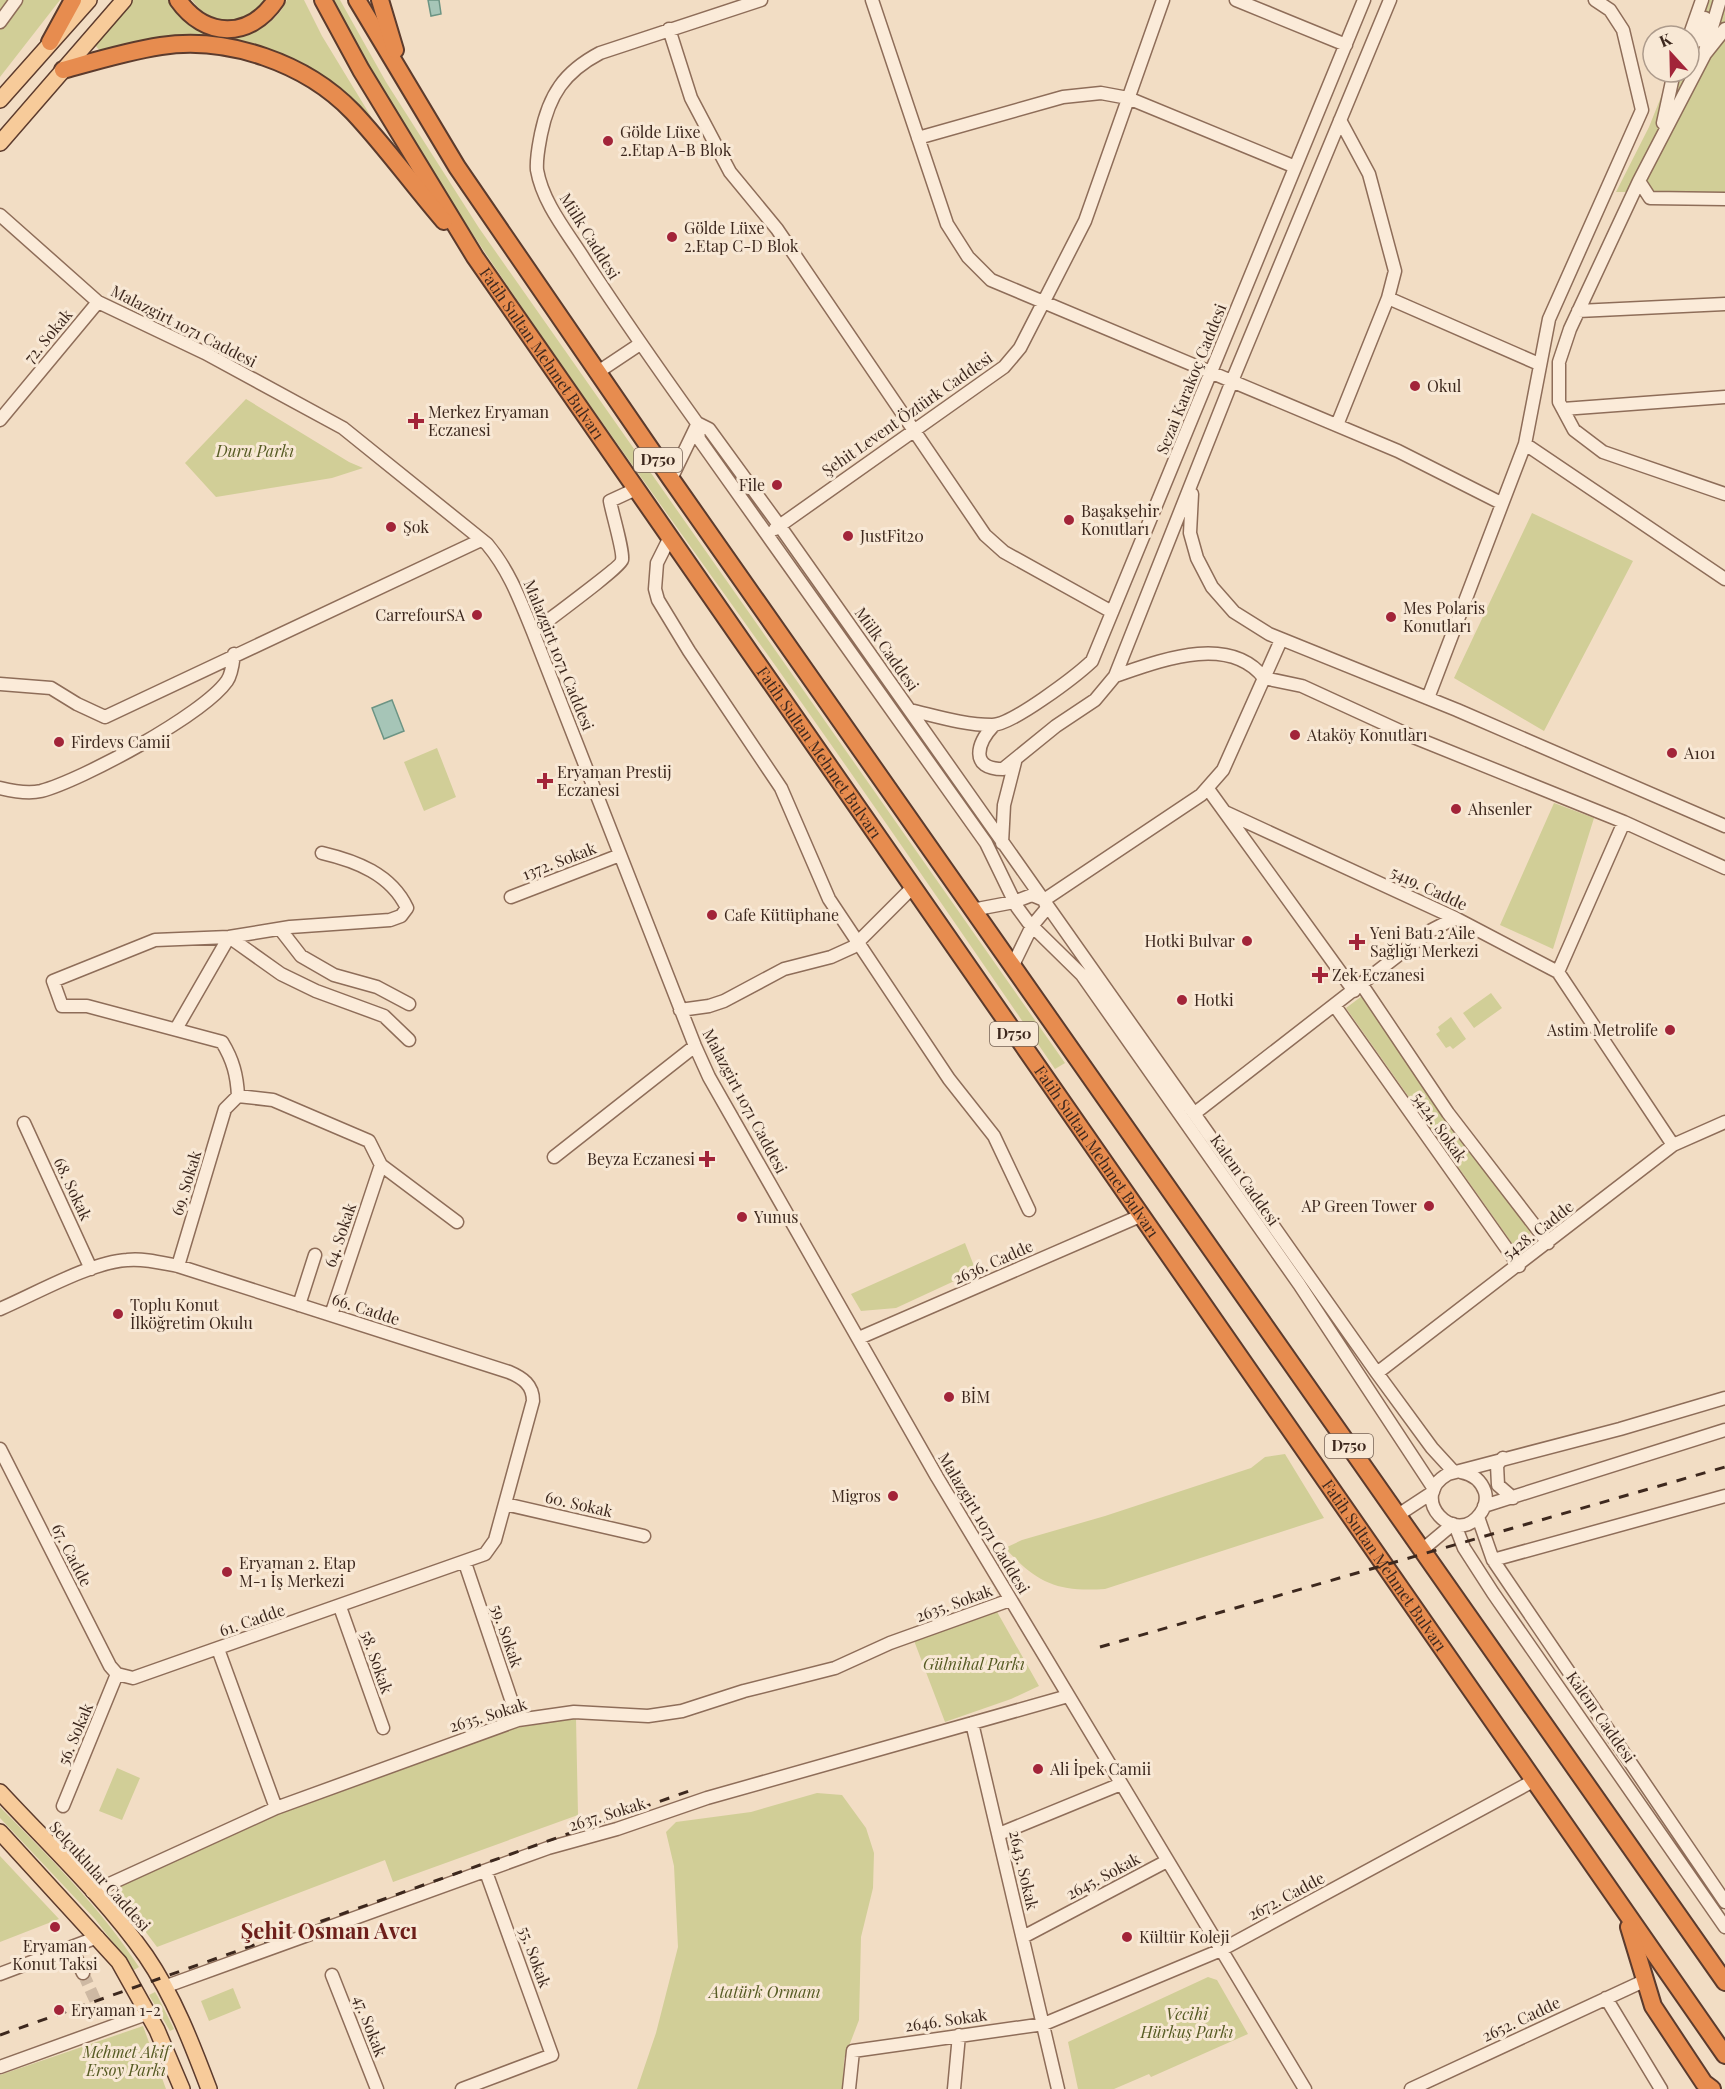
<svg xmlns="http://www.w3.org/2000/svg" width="1725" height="2089" viewBox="0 0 1725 2089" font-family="'Playfair Display',serif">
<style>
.green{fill:#d1ce97}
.water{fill:#a6c5b7;stroke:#6c9484;stroke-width:1.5}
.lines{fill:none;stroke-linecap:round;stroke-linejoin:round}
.minor-tunnel{stroke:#ceb9a3;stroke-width:12;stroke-dasharray:12 6;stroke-linecap:butt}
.minor-casing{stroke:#8e6d59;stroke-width:15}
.major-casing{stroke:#5c3b2d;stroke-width:18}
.highway-casing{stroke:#5c3b2d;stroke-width:20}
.minor{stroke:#fbebd9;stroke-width:12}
.major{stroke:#f7cb9a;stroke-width:15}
.highway{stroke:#e78c4f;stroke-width:16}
.rail{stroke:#3d281e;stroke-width:3;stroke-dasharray:10 10;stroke-linecap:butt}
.poi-dot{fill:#a22439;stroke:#f8e8d5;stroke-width:2}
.labels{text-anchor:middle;stroke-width:6;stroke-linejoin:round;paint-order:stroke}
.shield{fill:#f8e8d5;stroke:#756255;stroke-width:1.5}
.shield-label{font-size:15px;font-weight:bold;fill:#3d281e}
.poi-label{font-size:16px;fill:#3d281e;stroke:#f8e8d5;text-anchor:start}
.street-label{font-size:16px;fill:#3d281e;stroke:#f8e8d5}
.park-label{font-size:16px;font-style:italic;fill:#565b23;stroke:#f8e8d5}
.district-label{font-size:22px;font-weight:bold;fill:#6d1e1a;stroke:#f8e8d5}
</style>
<rect width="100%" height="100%" fill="#f2ddc4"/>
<path class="green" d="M0,0H60L0,77Z
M133,0H171C179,12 189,27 204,33C236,45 273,31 287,0H304L322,36L384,138L284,58L129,46L127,44L101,52L94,44Z
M192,0H266C248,27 210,27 192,0Z
M330,0H340L386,82L479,228L1065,1063L1055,1069C942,903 827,737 710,574C577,387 441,201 330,0Z
M1699,0H1725V192H1616L1649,127L1671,72H1689V36Z
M246,399L349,462L363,468L332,478L216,497L185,463Z
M1532,513L1633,561L1544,731L1454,678Z
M437,748L456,797L424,811L404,762Z
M1554,803L1594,818L1553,949L1500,925Z
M1491,993L1502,1008L1474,1028L1463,1013Z
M1362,996L1532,1232L1514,1246L1346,1008Z
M1451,1017L1466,1039L1453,1049L1450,1046L1446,1048L1436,1034L1440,1031L1438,1027Z
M965,1243L976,1271L896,1308L861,1311L851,1294Z
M1285,1454L1324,1518L1105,1589C1057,1592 1037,1583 1005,1548L1022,1540L1105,1516L1251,1468L1265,1457Z
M996,1610L1039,1686L1011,1699L945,1722L913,1638Z
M576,1718L578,1815L393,1882L385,1860L157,1947L113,1888L272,1815L504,1730Z
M117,1768L140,1778L122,1820L99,1811Z
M817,1793L842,1795L866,1828L874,1853L873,1888L861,1937L859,2020L844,2059L843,2089H637L656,2033L678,1947L674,1866L666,1832L676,1822L751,1812Z
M0,1807C50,1858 100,1907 139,1967L134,1970L95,1919L0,1818Z
M0,1856L59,1919L0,1942Z
M1208,1977L1217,1980L1248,2034L1151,2077L1149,2074L1114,2089H1078L1068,2042Z
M233,1988L241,2008L209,2021L201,2001Z
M155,1992L158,1997L174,2029L170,2031L149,1995Z
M143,2026L166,2089H0V2075Z"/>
<path class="water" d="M428,0H439L441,14L431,16Z
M392,700L404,731L384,739L372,708Z"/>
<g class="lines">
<path class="minor-tunnel" d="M83,1973L105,2022"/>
<g class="minor-casing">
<path id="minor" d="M761,0L600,53C564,72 549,95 541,134C539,145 536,158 537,170C543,204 568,233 586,262C622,317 659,370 697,423L699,439L986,843L1017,907L1028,922L1082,975L1299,1284L1434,1489
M872,0L947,224L968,257L991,280L1398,451L1501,503
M1236,0L1346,45
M0,22L16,0
M669,29L691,98L730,172L777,229L985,535L1004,552L1112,612
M1725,29L1705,54L1639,181L1570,329L1559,362V402L1574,430L1603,452L1725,494
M1689,37L1702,0
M1689,45L1699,40L1705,18
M1705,51L1720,0
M1663,123L1674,72
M918,138L1063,97L1101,93L1128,98L1293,166
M1639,181L1650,198L1725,199
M0,215L98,302L205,353L343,428L487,544C509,570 520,600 533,632L695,1046L709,1077L937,1477L1305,2089
M1388,298L1539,364
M1578,311L1725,304
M598,372L640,344
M1563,409L1725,397
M0,420L98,302
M697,423L709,429L779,525L1377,1373L1432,1448L1454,1472
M1337,425L1388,298L1395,271L1369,174L1340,120
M1525,444L1725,579
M671,479L697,425
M1192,494L1190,533L1197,558L1212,587L1234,612L1269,634L1457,710L1725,826
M775,529L1004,367L1020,348L1085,221L1163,0
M670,537L657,563L655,589L658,600L689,651L781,788L829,899L949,1079L994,1136L1029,1210
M533,632C544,623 621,567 622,560C624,552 612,513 610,501L636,489
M1115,676C1159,661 1229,633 1264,678L1302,686L1411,736L1624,822L1725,868
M0,684L51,688L77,704L105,717L481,540
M1428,698L1525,444L1549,319L1642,110L1623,30L1610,10L1595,0
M910,710C936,716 964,725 992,725C1012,725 1076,676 1092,661L1364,0
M994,725C977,743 969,769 1003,769L1056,726L1095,700L1115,676L1232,381L1390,0
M0,788C12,791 28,794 41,791C82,780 203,715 227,681C232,674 233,662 234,654
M1208,789L1354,991
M1225,812L1455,918L1558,972L1673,1145
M1002,843L1004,805L1015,762
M511,897L620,855
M1044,900L1201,795L1223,770L1281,640
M972,910L1014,902L1032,895L1044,900L1047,908L1032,926L1012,967
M280,929L301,956L334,975L377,987L409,1004
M1558,972L1624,822
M1362,985L1448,1113L1548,1243
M1335,1006L1519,1266
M680,1010L709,1006L724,1001L784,969L831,957L853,947L913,887
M176,1029L229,937L281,974L316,991L384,1016L409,1040
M238,1096C237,1075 233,1060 222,1042L87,1006H62L53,981L155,940L229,937L290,927L390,920L401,916L407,908C391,874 356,861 322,853
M1195,1113L1428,932L1455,918
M24,1123L91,1269
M554,1157L695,1046
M178,1266L225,1109L238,1096L273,1100L369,1141L381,1165L457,1222
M299,1305L315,1255
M0,1309C35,1294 91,1262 127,1260C144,1258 162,1263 178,1266L509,1372C523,1378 533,1385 533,1401L495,1540L485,1554L133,1678L117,1674L110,1666L0,1449
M331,1315L381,1165
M859,1338L1140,1216
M1377,1373L1673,1145L1725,1122
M1503,1458L1497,1465L1498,1485L1513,1498
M1461,1472C1472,1474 1481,1480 1485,1492C1487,1499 1485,1508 1480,1514C1456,1548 1406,1498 1448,1474L1620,1429L1725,1398
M505,1504L644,1536
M1484,1506L1725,1430
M1398,1515L1433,1492
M1478,1517L1493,1560L1725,1902
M1455,1525L1464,1548L1493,1593L1725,1927
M1422,1550L1453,1524
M1493,1560L1725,1496
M465,1563L518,1720
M340,1607L383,1728
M218,1649L276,1808
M972,1723L1058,2089
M63,1806L117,1674
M999,1834L1121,1784
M92,1892L276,1808L518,1720L574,1712L648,1716L682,1711L744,1691L835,1668L890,1643L1010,1600
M1023,1937L1167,1861
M71,1947L83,1973
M0,1974L98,1937
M332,1975L377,2089
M164,1987L548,1848L617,1829L707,1798L1068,1696
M1606,1998L1661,2089
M0,2067L149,2013
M462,2089L552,2055L486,1872
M849,2089L853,2051L1044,2024L1221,1950L1535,1780
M954,2089L959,2035
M1411,2089L1646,1980"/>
</g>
<g class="major-casing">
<path id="major" d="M0,100L89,0
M0,143L124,0
M0,1792C49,1845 105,1897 146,1956C174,1997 192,2044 209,2089
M0,1832L119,1962L157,2030L182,2089"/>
</g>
<g class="highway-casing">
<g id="highway">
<path d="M178,0C205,38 249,40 276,0"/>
<path id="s1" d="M323,0L361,70L475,257L1725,2055"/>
<path d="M357,0L457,167L671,479L1725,1982"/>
<path d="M380,0L395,50"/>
<path d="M50,42L73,0"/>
<path d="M63,70C95,61 128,51 161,46C228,36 306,63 353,112C385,146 413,185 444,221"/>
<path d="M1629,1927L1653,2006L1704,2083L1712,2089"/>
</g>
</g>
<use href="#minor" class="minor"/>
<use href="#major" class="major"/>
<use href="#highway" class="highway"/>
<path class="rail" d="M1100,1647L1725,1467
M0,2035L689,1791"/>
</g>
<g class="poi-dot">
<circle cx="608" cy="141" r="6"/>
<circle cx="672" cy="237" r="6"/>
<circle cx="1415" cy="386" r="6"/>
<path d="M413 412h6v6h6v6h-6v6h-6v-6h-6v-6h6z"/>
<circle cx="777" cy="485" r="6"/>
<circle cx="1069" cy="520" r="6"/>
<circle cx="391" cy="527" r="6"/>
<circle cx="848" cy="536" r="6"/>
<circle cx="477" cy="615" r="6"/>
<circle cx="1391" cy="617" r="6"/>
<circle cx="1295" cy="735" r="6"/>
<circle cx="59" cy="742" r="6"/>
<circle cx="1672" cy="753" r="6"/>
<path d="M542 772h6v6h6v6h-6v6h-6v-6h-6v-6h6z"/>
<circle cx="1456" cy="809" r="6"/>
<circle cx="712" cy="915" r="6"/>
<circle cx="1247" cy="941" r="6"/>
<path d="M1354 933h6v6h6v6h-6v6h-6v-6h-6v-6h6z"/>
<path d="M1317 966h6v6h6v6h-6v6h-6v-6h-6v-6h6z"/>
<circle cx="1182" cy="1000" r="6"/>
<circle cx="1670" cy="1030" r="6"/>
<path d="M704 1150h6v6h6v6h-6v6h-6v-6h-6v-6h6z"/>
<circle cx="1429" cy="1206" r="6"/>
<circle cx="742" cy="1217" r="6"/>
<circle cx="118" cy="1314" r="6"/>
<circle cx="949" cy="1397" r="6"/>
<circle cx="893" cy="1496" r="6"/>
<circle cx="227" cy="1572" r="6"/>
<circle cx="1038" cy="1769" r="6"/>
<circle cx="55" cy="1927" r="6"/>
<circle cx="1127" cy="1937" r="6"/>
<circle cx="59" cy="2010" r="6"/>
</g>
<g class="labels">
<g class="shield">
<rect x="634" y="448" width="48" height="24" rx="4.5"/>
<rect x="990" y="1022" width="48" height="24" rx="4.5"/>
<rect x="1325" y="1434" width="48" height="24" rx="4.5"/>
</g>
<g class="shield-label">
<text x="658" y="465">D750</text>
<text x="1014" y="1039">D750</text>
<text x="1349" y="1451">D750</text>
</g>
<g class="poi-label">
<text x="620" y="138">Gölde Lüxe<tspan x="620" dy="18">2.Etap A-B Blok</tspan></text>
<text x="684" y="234">Gölde Lüxe<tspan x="684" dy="18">2.Etap C-D Blok</tspan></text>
<text x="1427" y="392">Okul</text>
<text x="428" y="418">Merkez Eryaman<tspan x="428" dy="18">Eczanesi</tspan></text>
<text x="765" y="491" text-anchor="end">File</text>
<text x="1081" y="517">Başakşehir<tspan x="1081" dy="18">Konutları</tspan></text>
<text x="403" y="533">Şok</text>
<text x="860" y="542">JustFit20</text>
<text x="1403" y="614">Mes Polaris<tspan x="1403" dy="18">Konutları</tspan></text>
<text x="465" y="621" text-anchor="end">CarrefourSA</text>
<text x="1307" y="741">Ataköy Konutları</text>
<text x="71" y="748">Firdevs Camii</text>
<text x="1684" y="759">A101</text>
<text x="557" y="778">Eryaman Prestij<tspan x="557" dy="18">Eczanesi</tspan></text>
<text x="1468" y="815">Ahsenler</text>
<text x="724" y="921">Cafe Kütüphane</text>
<text x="1370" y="939">Yeni Batı 2 Aile<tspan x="1370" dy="18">Sağlığı Merkezi</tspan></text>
<text x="1235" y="947" text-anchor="end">Hotki Bulvar</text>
<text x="1332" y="981">Zek Eczanesi</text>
<text x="1194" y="1006">Hotki</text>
<text x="1658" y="1036" text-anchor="end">Astim Metrolife</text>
<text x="695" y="1165" text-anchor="end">Beyza Eczanesi</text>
<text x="1417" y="1212" text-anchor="end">AP Green Tower</text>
<text x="754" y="1223">Yunus</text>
<text x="130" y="1311">Toplu Konut<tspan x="130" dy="18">İlköğretim Okulu</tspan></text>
<text x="961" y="1403">BİM</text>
<text x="881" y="1502" text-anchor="end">Migros</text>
<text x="239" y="1569">Eryaman 2. Etap<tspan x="239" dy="18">M-1 İş Merkezi</tspan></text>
<text x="1050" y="1775">Ali İpek Camii</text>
<text x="1139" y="1943">Kültür Koleji</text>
<text x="55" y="1952" text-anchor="middle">Eryaman<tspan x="55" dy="18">Konut Taksi</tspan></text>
<text x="71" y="2016">Eryaman 1-2</text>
</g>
<g class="street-label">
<text transform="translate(590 236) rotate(58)" y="6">Mülk Caddesi</text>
<text transform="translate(184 326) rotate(27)" y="6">Malazgirt 1071 Caddesi</text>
<text transform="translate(48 336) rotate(-50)" y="6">72. Sokak</text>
<text dy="6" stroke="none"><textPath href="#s1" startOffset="416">Fatih Sultan Mehmet Bulvarı</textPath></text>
<text transform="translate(1191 379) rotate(-68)" y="6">Sezai Karakoç Caddesi</text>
<text transform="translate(907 414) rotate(-35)" y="6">Şehit Levent Öztürk Caddesi</text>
<text transform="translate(887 649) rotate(55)" y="6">Mülk Caddesi</text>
<text transform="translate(559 655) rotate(68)" y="6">Malazgirt 1071 Caddesi</text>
<text dy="6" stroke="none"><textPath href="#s1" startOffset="902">Fatih Sultan Mehmet Bulvarı</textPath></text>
<text transform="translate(559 861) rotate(-21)" y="6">1372. Sokak</text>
<text transform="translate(1429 888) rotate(25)" y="6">5419. Cadde</text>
<text transform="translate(745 1101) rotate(62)" y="6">Malazgirt 1071 Caddesi</text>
<text transform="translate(1440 1127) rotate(55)" y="6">5424. Sokak</text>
<text dy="6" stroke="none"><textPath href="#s1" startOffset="1388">Fatih Sultan Mehmet Bulvarı</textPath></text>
<text transform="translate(1245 1180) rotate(55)" y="6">Kalem Caddesi</text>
<text transform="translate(186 1183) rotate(-73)" y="6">69. Sokak</text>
<text transform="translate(73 1189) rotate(65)" y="6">68. Sokak</text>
<text transform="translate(1538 1230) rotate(-38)" y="6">5428. Cadde</text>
<text transform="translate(340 1235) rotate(-71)" y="6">64. Sokak</text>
<text transform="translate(993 1262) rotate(-24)" y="6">2636. Cadde</text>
<text transform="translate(366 1309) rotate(18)" y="6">66. Cadde</text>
<text transform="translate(579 1504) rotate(13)" y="6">60. Sokak</text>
<text transform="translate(984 1523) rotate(59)" y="6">Malazgirt 1071 Caddesi</text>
<text transform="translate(72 1555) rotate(63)" y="6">67. Cadde</text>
<text dy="6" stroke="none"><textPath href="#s1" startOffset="1892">Fatih Sultan Mehmet Bulvarı</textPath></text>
<text transform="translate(954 1603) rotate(-20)" y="6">2635. Sokak</text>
<text transform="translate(252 1620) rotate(-19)" y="6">61. Cadde</text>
<text transform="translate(507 1636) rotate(71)" y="6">59. Sokak</text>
<text transform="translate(377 1662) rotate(71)" y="6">58. Sokak</text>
<text transform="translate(488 1715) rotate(-17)" y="6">2635. Sokak</text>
<text transform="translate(1601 1717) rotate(55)" y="6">Kalem Caddesi</text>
<text transform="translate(75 1734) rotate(-67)" y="6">56. Sokak</text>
<text transform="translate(607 1814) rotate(-17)" y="6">2637. Sokak</text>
<text transform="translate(1024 1870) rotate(77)" y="6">2643. Sokak</text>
<text transform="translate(100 1876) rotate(48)" y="6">Selçuklular Caddesi</text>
<text transform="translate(1103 1876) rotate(-28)" y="6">2645. Sokak</text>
<text transform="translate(1286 1896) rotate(-28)" y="6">2672. Cadde</text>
<text transform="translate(535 1957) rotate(70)" y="6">55. Sokak</text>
<text transform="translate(1521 2019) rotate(-25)" y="6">2652. Cadde</text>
<text transform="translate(946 2020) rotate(-8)" y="6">2646. Sokak</text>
<text transform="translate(370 2026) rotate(69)" y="6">47. Sokak</text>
</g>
<g class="park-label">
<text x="255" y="457">Duru Parkı</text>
<text x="974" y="1670">Gülnihal Parkı</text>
<text x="765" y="1998">Atatürk Ormanı</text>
<text x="1187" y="2020">Vecihi<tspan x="1187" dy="18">Hürkuş Parkı</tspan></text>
<text x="126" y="2058">Mehmet Akif<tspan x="126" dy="18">Ersoy Parkı</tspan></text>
</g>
<g class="district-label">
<text x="329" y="1939">Şehit Osman Avcı</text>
</g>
</g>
<g transform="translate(1671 54) rotate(338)"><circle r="28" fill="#f8e8d5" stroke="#ad9b8c" stroke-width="1.5"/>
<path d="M0-4.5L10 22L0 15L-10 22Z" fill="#a22439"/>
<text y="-9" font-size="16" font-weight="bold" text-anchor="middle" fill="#3d281e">K</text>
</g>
</svg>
